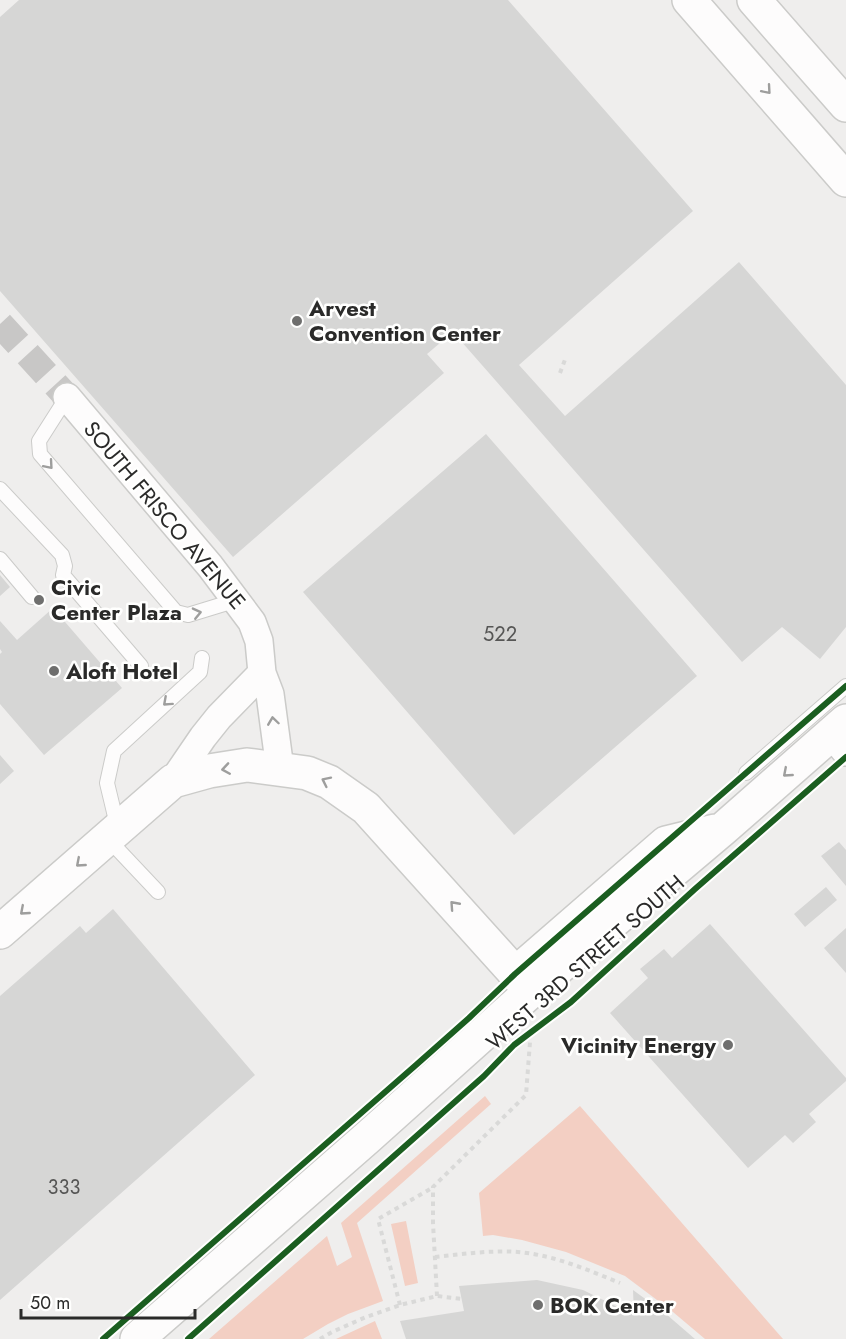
<svg xmlns="http://www.w3.org/2000/svg" width="846" height="1339" viewBox="0 0 846 1339" font-family="Jost,sans-serif">
<style>
.green{fill:#f3cfc3}
.building{fill:#d6d6d5}
.lines{fill:none;stroke-linecap:round;stroke-linejoin:round}
.street-tunnel{stroke:#c8c7c6;stroke-width:27;stroke-dasharray:27 14;stroke-linecap:butt}
.lane-casing{stroke:#cbcbc9;stroke-width:16}
.street-casing{stroke:#cbcbc9;stroke-width:30}
.secondary-casing{stroke:#cbcbc9;stroke-width:36}
.primary-casing{stroke:#cbcbc9;stroke-width:36}
.path{stroke:#d9d9d8;stroke-width:4;stroke-dasharray:4.5 4.5;stroke-linecap:butt}
.lane{stroke:#fdfcfc;stroke-width:14}
.street{stroke:#fdfcfc;stroke-width:27}
.secondary{stroke:#fdfcfc;stroke-width:33}
.primary{stroke:#fdfcfc;stroke-width:33}
.cycleway-casing{stroke:#fffffe;stroke-width:10}
.cycleway{stroke:#1b5e20;stroke-width:6}
.oneway{stroke:#9e9e9d}
.poi-dot{fill:#6f6f6e;stroke:#fffffe;stroke-width:2}
.labels{text-anchor:middle;stroke-width:5;stroke-linejoin:round;paint-order:stroke}
.number-label{font-size:20px;fill:#565655}
.poi-label{font-size:22px;font-weight:bold;fill:#2a2a29;stroke:#fffffe;text-anchor:start}
.street-label{font-size:22px;fill:#2a2a29;stroke:#fffffe}
</style>
<rect width="100%" height="100%" fill="#efeeed"/>
<path class="green" d="M485,1096L491,1104L357,1223L383,1301L348,1314L328,1324L303,1339H209L327,1236L337,1266L352,1257L341,1223Z
M580,1106L783,1339H705L673,1312L625,1276L566,1252L522,1240L493,1235L483,1236L479,1193Z
M406,1221L418,1283L405,1286L391,1224Z
M375,1321L382,1339H336Z"/>
<path class="building" d="M19,0H508L693,211L519,365L565,416L739,262L846,385V627L820,659L782,627L742,662L453,332L427,354L444,373L233,557L0,291V17Z
M486,434L697,676L514,835L303,592Z
M0,575L10,587L0,596Z
M53,608L122,688L44,755L0,704V654L2,652L0,649V621L17,640Z
M0,755L14,771L0,784Z
M839,842L846,850V886L821,856Z
M826,887L837,900L805,927L794,914Z
M113,909L255,1075L0,1300V996L80,926L86,933Z
M710,924L846,1078V1081L809,1114L816,1122L793,1143L785,1135L748,1168L610,1013L648,978L640,969L664,949L672,958Z
M846,928V973L824,948Z
M537,1280L583,1290L634,1315L633,1290L666,1314L695,1339H406L400,1321L464,1311L459,1286Z"/>
<g class="lines">
<path class="street-tunnel" d="M0,324L67,397"/>
<g class="lane-casing">
<path id="lane" d="M67,397L39,441L40,454L176,612L188,615L237,600
M0,489L62,555L65,566L63,575L141,666
M0,559L32,597
M746,773L846,686
M118,829L107,783L114,751L200,672L202,658
M108,839L158,892"/>
</g>
<g class="street-casing">
<path id="street" d="M67,397L210,566L252,622L259,641L262,673L270,694L280,769
M831,734L846,752
M173,781L203,737L219,717L262,673"/>
</g>
<g class="secondary-casing">
<path id="secondary" d="M689,0L846,180
M754,0L846,105
M515,974L666,843L715,831
M137,1339L367,1138L531,991L723,829L846,721"/>
</g>
<g class="primary-casing">
<path id="primary" d="M0,932L173,781L209,771L247,765L307,773L329,782L366,808L531,991"/>
</g>
<path class="path" d="M560,373L566,357
M435,1257C463,1254 491,1250 518,1252C554,1255 588,1270 620,1283
M437,1296L433,1223V1187L526,1095L530,1042
M400,1305L378,1219L432,1188
M320,1339L332,1332L366,1317L400,1305L437,1296L462,1299"/>
<use href="#lane" class="lane"/>
<use href="#street" class="street"/>
<use href="#secondary" class="secondary"/>
<use href="#primary" class="primary"/>
<g class="cycleway-casing">
<path id="cycleway" d="M103,1339L416,1065L469,1018L515,974L846,686
M188,1339L484,1076L514,1045L571,1002L695,889L846,757"/>
</g>
<use href="#cycleway" class="cycleway"/>
</g>
<defs><path id="oneway-chevron" d="M-2-3.5L2.5 0L-2 3.5" fill="none" stroke-width="1.6" stroke-linecap="round" stroke-linejoin="round" transform="scale(1.5)"/></defs>
<g class="oneway">
<use href="#oneway-chevron" transform="translate(767 90) rotate(49)"/>
<use href="#oneway-chevron" transform="translate(49 465) rotate(49)"/>
<use href="#oneway-chevron" transform="translate(197 613) rotate(-13)"/>
<use href="#oneway-chevron" transform="translate(167 702) rotate(138)"/>
<use href="#oneway-chevron" transform="translate(273 721) rotate(-98)"/>
<use href="#oneway-chevron" transform="translate(226 769) rotate(171)"/>
<use href="#oneway-chevron" transform="translate(787 773) rotate(139)"/>
<use href="#oneway-chevron" transform="translate(326 781) rotate(-154)"/>
<use href="#oneway-chevron" transform="translate(80 863) rotate(139)"/>
<use href="#oneway-chevron" transform="translate(454 905) rotate(-132)"/>
<use href="#oneway-chevron" transform="translate(24 911) rotate(139)"/>
</g>
<g class="poi-dot">
<circle cx="297" cy="321" r="6"/>
<circle cx="39" cy="600" r="6"/>
<circle cx="54" cy="671" r="6"/>
<circle cx="728" cy="1045" r="6"/>
<circle cx="538" cy="1305" r="6"/>
</g>
<g class="labels">
<g class="number-label">
<text x="500" y="641">522</text>
<text x="64" y="1194">333</text>
</g>
<g class="poi-label">
<text x="309" y="316">Arvest<tspan x="309" dy="25">Convention Center</tspan></text>
<text x="51" y="595">Civic<tspan x="51" dy="25">Center Plaza</tspan></text>
<text x="66" y="679">Aloft Hotel</text>
<text x="716" y="1053" text-anchor="end">Vicinity Energy</text>
<text x="550" y="1313">BOK Center</text>
</g>
<g class="street-label">
<text transform="translate(165 515) rotate(50)" y="8">SOUTH FRISCO AVENUE</text>
<text transform="translate(585 962) rotate(-41)" y="8">WEST 3RD STREET SOUTH</text>
</g>
</g>
<path d="M21 1309v9h174v-9" fill="none" stroke="#2a2a29" stroke-width="3"/>
<text x="30" y="1309" font-size="18" fill="#2a2a29" stroke="#fffffe" stroke-width="4.5" paint-order="stroke">50 m</text>
</svg>
